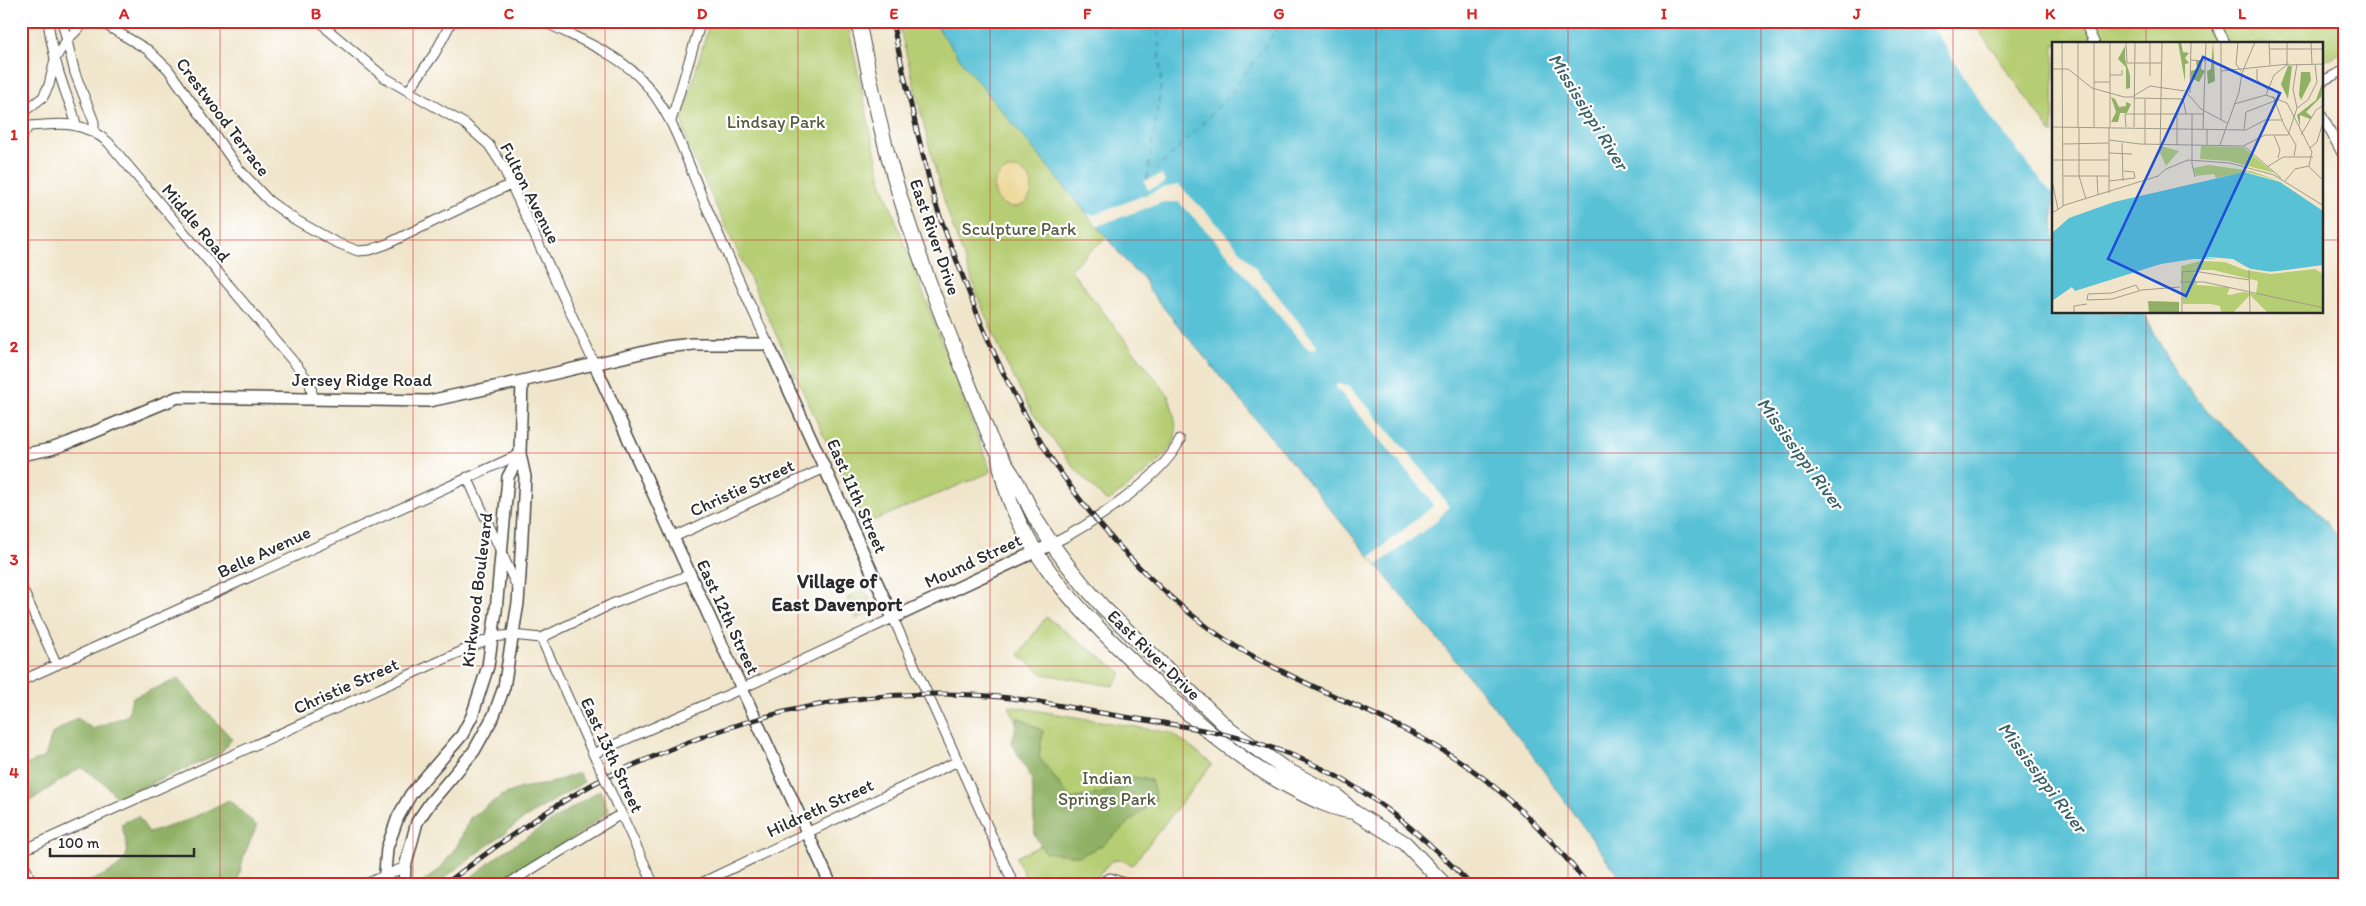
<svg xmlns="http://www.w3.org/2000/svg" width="2366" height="906" viewBox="0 0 2366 906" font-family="Itim,sans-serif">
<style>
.green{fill:#b6ce73;stroke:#707c4f}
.forest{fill:#90b165;stroke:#5e6e48}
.sand{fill:#eeda9e;stroke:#8c8264}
.water{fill:#59c1d6;stroke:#427680}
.pier{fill:#f0e5ca}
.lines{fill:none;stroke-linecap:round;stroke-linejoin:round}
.ferry{stroke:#3b6067;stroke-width:1;stroke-dasharray:6 5;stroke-linecap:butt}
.minor-casing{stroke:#494743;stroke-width:11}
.tertiary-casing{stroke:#494743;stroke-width:14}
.primary-casing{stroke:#494743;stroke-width:16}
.minor{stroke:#fff;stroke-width:9}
.tertiary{stroke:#fff;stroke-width:11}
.primary{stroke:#fff;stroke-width:14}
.rail-casing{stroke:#2b2b2b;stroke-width:5}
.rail{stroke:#fff;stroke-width:3;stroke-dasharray:9;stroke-linecap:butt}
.minor-bridge-casing{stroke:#494743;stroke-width:11;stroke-linecap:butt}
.minor-bridge{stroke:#fff;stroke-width:9}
.grid{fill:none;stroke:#d62828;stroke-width:1;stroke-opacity:0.55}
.labels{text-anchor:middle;stroke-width:4.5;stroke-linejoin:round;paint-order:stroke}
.street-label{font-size:18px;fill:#2b2b2b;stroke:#fff}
.park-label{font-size:18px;fill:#555c41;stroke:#fff}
.water-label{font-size:19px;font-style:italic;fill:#3b6067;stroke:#fff}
.quarter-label{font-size:20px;font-weight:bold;fill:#2b2b2b;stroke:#fff}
.inset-river{fill:none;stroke:#59c1d6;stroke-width:2.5}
.inset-road{fill:none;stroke:#a19b8a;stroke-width:1}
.view{fill:#1d4ed8;fill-opacity:0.15;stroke:#1d4ed8;stroke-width:2.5}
.inset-edge{fill:none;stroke:#2b2b2b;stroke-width:2.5}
.neatline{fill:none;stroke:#d62828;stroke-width:2}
.grid-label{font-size:16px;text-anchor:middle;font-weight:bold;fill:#d62828}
</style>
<rect width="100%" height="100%" fill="#fff"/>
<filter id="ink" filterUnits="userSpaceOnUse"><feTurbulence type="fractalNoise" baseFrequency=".02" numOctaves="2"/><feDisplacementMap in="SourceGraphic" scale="10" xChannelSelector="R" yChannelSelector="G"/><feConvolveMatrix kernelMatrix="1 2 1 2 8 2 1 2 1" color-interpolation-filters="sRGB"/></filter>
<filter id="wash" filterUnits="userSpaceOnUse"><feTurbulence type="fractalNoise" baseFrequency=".0096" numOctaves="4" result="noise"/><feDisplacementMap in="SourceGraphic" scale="20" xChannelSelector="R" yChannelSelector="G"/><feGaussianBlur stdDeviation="1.12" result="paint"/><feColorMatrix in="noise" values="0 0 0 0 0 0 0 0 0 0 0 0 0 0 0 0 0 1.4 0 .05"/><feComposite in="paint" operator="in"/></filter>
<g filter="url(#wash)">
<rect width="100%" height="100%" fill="#f0e5ca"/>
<path class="green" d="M710,21H847L882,184L991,472L865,524L688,146L682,119Z
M898,21H933L966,67L1106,237L1070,269L1168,395C1172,407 1178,425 1175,438C1171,457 1123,490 1107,502L1073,466L1032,412L1006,363L979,300L949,216L936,173Z
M1972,21H2102L2118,24L2123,21H2345V50L2322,62V44H2054L2053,135Z
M865,589L875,610L856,619L847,598Z
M1046,617L1122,673L1113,686L1043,674L1019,655Z
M1009,706L1172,733L1212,764L1132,865L1121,860L1111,861L1094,880L1083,885H1029L1016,857L1044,844L1038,772Z"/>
<path class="forest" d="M178,679L232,739L220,754L117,798L104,783L81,767L21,807V767L45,757L52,734L77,718L93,729L128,715L132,698Z
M1018,717L1043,731L1039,757L1071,799L1106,792L1133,777L1151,780L1156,799L1103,845L1080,856L1045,852L1035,836L1032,780L1012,743Z
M579,773L584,782L522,820L435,885H419L439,870L457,846L470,818L501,796L521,788L548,784Z
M600,790L609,811L582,832L499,885H461L502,853Z
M229,800L257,826L244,855L237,885H78C95,879 130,869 127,847C126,839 123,831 121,824L138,816L149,833L188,820Z"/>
<path class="sand" d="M994 188a19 19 0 1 1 38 0a19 19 0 1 1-38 0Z"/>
<path class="water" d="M933,21H1937L1982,98L2053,183L2054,312L2144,313L2177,376L2213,417L2314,509L2345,544V885H1625L1523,742L1148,289C1146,279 1142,275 1134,271L966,67Z"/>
<path class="pier" d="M1929,21H1940L1984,97L2054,179L2053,195L1988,114Z
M1162,175L1165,183L1148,190L1144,181Z
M1179,185L1222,229L1270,286L1317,345L1316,349L1310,350L1305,346L1216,241L1179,202H1163L1097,226L1087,214L1094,215L1162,188Z
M1339,384L1349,387L1360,398L1424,472L1449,507L1434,523L1377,565L1370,557L1433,506L1429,497L1335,386Z"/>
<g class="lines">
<path class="ferry" d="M1147,179L1161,85L1158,21
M1147,180L1231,94L1278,28L1280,21"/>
</g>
</g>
<g filter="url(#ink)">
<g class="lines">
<g class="minor-casing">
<path id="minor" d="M48,21C51,45 57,69 65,91C69,103 74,112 76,125
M62,21L75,73L94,122V132
M99,21L148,50L168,69L238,168L269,201L294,219L335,242L358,251L370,250L387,244L511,184
M321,21L327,29L384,77L465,124L489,145L502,165L594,363
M543,21C575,38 611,50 638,76C673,110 686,161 706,206C726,252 747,298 768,344
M2084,21L2095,44
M2214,21L2226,44
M2322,81L2345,70
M409,90L435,53L452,21
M21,114L43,97L49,85L55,59L66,41L86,21
M2322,116L2345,159
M671,121L701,21
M21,127C56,124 79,118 108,142L297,366L310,383L313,398
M21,138L28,127
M467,477L518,589
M672,538L825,468
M1052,544C1090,525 1162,478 1180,440
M21,586L57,665
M541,638L595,758
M21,681L520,454
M593,754L741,689L893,618L1014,885
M619,809L654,885
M21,851L493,637L512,635L541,638L612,604L689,575
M21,858L33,885
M363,885L405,867
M506,885L621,814
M697,885L958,761
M1095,885L1110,878L1124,883"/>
</g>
<g class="tertiary-casing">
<path id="tertiary" d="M594,363L831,885
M21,455L51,449L68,443L178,397L429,401L522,381L666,347L693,344H768L893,618L1052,544
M384,885L387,848L398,817L411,794L462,735L472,716L488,666L496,611L508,477L520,454
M404,885L405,867L417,822L430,803L474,751L494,715L504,687L518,603L520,574L525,477L520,454L522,381"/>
</g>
<g class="primary-casing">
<path id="primary" d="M858,21C869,72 878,123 893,173C919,264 956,351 990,438C996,451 1004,461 1012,474C1022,489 1028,506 1037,521C1056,552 1078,580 1103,607L1230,730L1285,769L1337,796L1354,812L1405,843L1445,885
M999,458C1012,549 1087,618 1151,679C1196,722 1241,763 1297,791C1316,801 1333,809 1354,812"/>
</g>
<use href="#minor" class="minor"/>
<use href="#tertiary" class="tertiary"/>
<use href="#primary" class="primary"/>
<g class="rail-casing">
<path id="rail" d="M892,21C905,80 918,139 934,198C941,222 951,246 960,269C1003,387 1056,487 1147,575C1178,605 1212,634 1249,654C1320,694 1401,720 1467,766C1514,799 1553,840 1588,885
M444,885C492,849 541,813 593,784C611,774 631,766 650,758C752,712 861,689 973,695C1022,697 1071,708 1119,716C1177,725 1239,733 1294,756C1364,784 1419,831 1471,885"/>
</g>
<use href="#rail" class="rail"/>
<g class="minor-bridge-casing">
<path id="minor-bridge" d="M597,761L617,806"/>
</g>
<use href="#minor-bridge" class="minor-bridge"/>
</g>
</g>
<path class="grid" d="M220,21V885M413,21V885M605,21V885M798,21V885M990,21V885M1183,21V885M1376,21V885M1568,21V885M1761,21V885M1953,21V885M2146,21V44M21,240H2054M2322,240H2345M2146,312V885M21,453H2345M21,666H2345"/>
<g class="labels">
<g class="street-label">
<text transform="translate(223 117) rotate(53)" y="6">Crestwood Terrace</text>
<text transform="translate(530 193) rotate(63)" y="6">Fulton Avenue</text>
<text transform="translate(196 223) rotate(50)" y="6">Middle Road</text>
<text transform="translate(935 237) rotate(71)" y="6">East River Drive</text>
<text x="362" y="386">Jersey Ridge Road</text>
<text transform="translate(742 488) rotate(-25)" y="6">Christie Street</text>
<text transform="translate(857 496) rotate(66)" y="6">East 11th Street</text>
<text transform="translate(264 552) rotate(-25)" y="6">Belle Avenue</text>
<text transform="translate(973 561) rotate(-25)" y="6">Mound Street</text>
<text transform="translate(477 590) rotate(-83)" y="6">Kirkwood Boulevard</text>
<text transform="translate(728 617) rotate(65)" y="6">East 12th Street</text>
<text transform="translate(1154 655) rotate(44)" y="6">East River Drive</text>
<text transform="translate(346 686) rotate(-24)" y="6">Christie Street</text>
<text transform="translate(612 755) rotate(65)" y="6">East 13th Street</text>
<text transform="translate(820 808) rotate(-25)" y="6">Hildreth Street</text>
</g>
<g class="park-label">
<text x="776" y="128">Lindsay Park</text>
<text x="1019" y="235">Sculpture Park</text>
<text x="1107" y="784">Indian<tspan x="1107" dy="21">Springs Park</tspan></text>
</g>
<g class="water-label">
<text transform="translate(1589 111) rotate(58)" y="7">Mississippi River</text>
<text transform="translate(1801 453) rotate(54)" y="7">Mississippi River</text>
<text transform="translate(2043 777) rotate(53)" y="7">Mississippi River</text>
</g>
<g class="quarter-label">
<text x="837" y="588">Village of<tspan x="837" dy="23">East Davenport</tspan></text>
</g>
</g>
<g transform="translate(2052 42)">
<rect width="271" height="271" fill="#f0e5ca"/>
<path d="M109,104L127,109L114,124L109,113ZM149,104L191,105L222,131L177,119L148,117ZM157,123L199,129L228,139L195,130L164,136L162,132L144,134L141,126ZM149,219L173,220L193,228L219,232L263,227L271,232V271H216L198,253L181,271H169L168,264L159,262H131L129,224ZM144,228H161L206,239L204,252L191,250L177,253L175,252L178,246L175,245L145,243L142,231Z" fill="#b6ce73" fill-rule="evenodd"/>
<path d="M126,0H129L131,10L137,11L133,16L137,21L133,22V40ZM161,0L163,39L156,42L155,29L159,27ZM73,4V17L78,33V46L74,47V25L66,17ZM144,19H150L149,27L153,29L147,40L139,36V29L145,27ZM236,24H240L236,57L229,42ZM249,30H258L259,38L249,58L247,53ZM271,39L269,55L254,70L260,75L258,77L248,73V85L245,73L264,58ZM59,55L63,57L67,65L74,64V60L79,62L75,71H68L66,80H59L64,70ZM96,259L127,260V271H97Z" fill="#90b165"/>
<path d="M192,130L228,140L271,169V223L220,230L199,227L177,217H141L109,222L23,249L20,245L0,259V191L17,176L62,160Z" fill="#59c1d6"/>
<path d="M157,215L181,217L198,227L217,230L272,224L223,231L199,228L178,218L152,216L124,222Z" fill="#f0e5ca"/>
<path class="inset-river" d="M167,142L175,159L196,175L272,201M168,143L210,161L272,179"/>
<path class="inset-road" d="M10,0L11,164M26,0V85M42,0V85M58,0V85M74,0L75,21H110M186,0L184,22L189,29M217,0L218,23M259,0L260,22M218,7H272M139,18L154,19M235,23V0M0,27H16L40,46L72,55H80L98,44L133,49M205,27V38L216,48M169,29L237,22M58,33H70V28M98,34V0M42,40H58M134,50L149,67L175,81M138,51L139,0M214,53L235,61L260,110L257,124L243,127L233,139M221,54L232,83L244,103L242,114M82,56L131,57L134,72M182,62L214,53L222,33L235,23L272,22M245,66L256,58L265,40L263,22M125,72V103M140,72V122L143,135M169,78V0M0,85L194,88L213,78H230M27,85V134L34,157M74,85L73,72H152M82,85L83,0M151,87L154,0M192,88L194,70L225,58M222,93L228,108L226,116M249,93L264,68L272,63M57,98L88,102L191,104L213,93H236L245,66L241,47L245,22M70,101L71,139M11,102L57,101M93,102V57M155,103V87M168,103L187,50L190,31L203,0M192,104L229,136M258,106L265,100L272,77M57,111L80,112M108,112L110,0M0,118H57M256,124L272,139M215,125L231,115H261M11,134H57M45,134L46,153M105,135L114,127L136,118L178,121L222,133L272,164M0,138L6,168M57,139L83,136L82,130L72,129M57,151V85M0,171L13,163L106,134M197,228L198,271M128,240H152L272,266M87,248L84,243L60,251L36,252L35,258L60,257L90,248L128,245M22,271V264L35,262M130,271V230L142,229L197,238"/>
<path class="view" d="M151,15L228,51L134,254L56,217Z"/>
<rect width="271" height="271" class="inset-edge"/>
</g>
<rect width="2366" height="906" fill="none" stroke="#fff" stroke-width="55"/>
<path d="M50 848v8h144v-8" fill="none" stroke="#2b2b2b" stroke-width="2.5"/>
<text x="58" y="848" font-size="15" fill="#2b2b2b" stroke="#ffffff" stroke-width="4" paint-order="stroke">100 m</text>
<rect x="28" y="28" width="2310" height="850" class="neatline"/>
<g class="grid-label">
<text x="124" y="19">A</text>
<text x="316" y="19">B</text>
<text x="509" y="19">C</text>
<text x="702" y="19">D</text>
<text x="894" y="19">E</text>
<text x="1087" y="19">F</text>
<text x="1279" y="19">G</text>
<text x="1472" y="19">H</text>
<text x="1664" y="19">I</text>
<text x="1857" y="19">J</text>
<text x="2050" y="19">K</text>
<text x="2242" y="19">L</text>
<text x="14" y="140">1</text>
<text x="14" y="352">2</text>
<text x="14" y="565">3</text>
<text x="14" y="778">4</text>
</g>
</svg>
